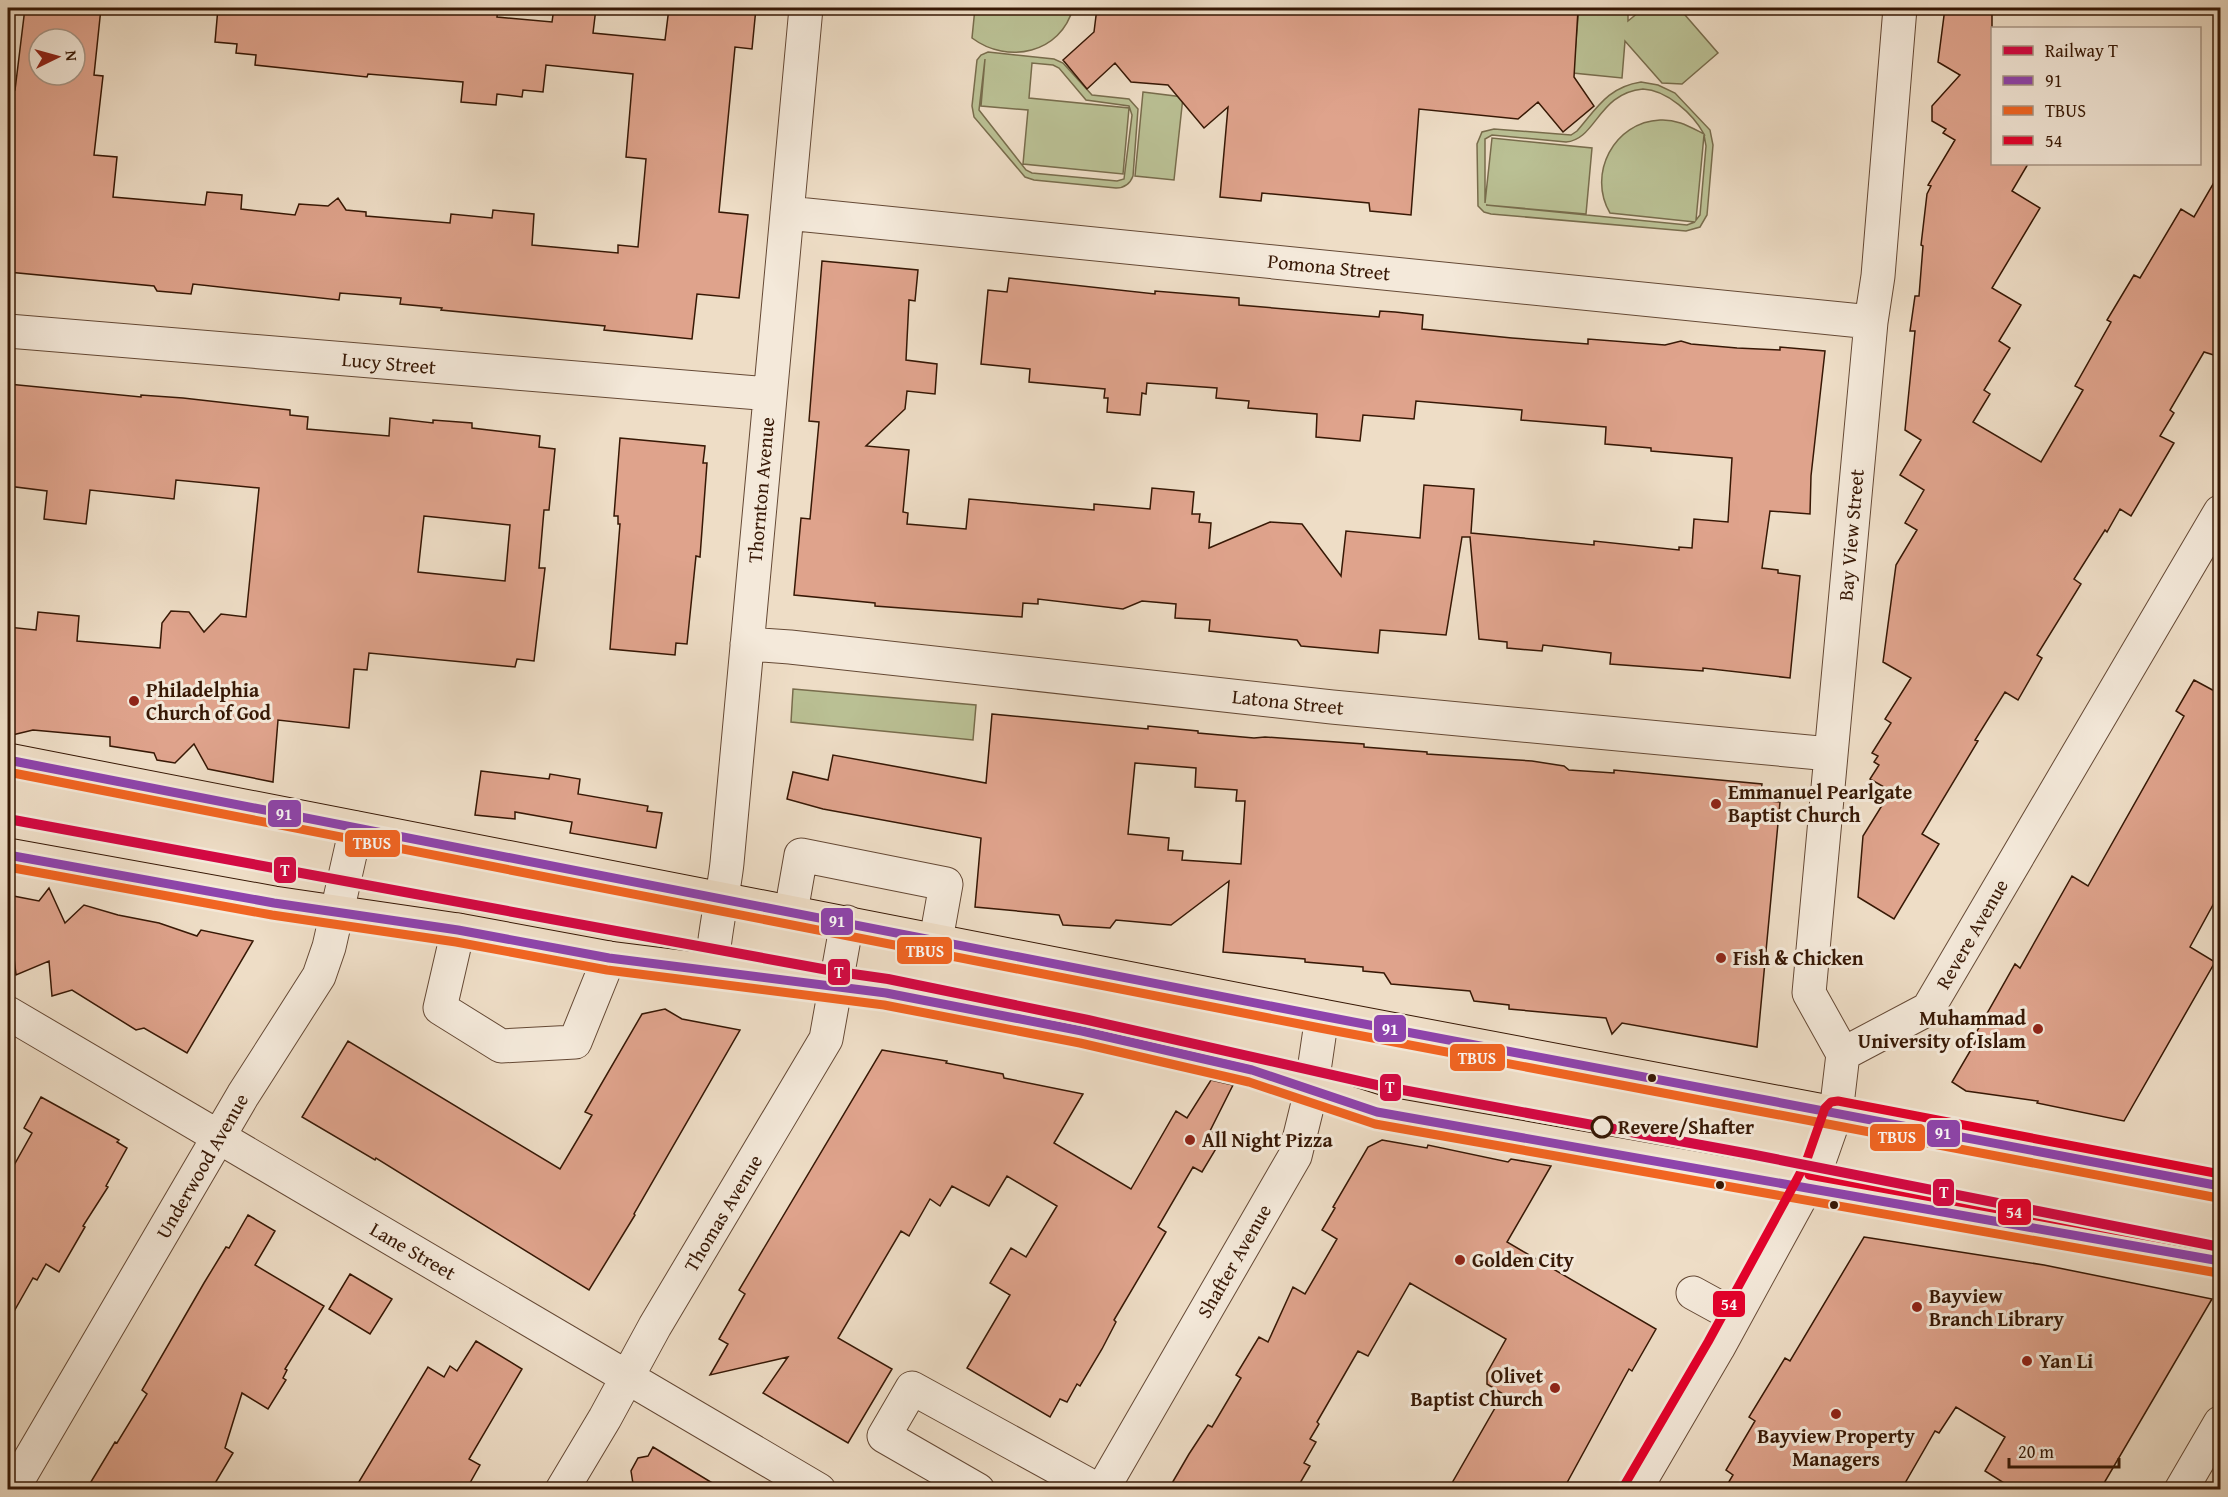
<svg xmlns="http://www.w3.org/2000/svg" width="2228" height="1497" viewBox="0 0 2228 1497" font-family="'Gentium Book Plus',serif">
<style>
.green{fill:#bac094;stroke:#786c4c;stroke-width:1.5;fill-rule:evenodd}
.building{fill:#dfa38c;stroke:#371805;stroke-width:1.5;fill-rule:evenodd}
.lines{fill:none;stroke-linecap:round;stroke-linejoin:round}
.minor-casing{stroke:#654935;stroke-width:35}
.major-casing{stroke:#371805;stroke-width:35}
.minor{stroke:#f4e9da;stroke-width:33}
.major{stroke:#eeddc6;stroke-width:33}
.bus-1-casing{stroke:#f4e9da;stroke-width:14}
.bus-2-casing{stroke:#f4e9da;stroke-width:14}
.bus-3-casing{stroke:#f4e9da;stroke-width:14}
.bus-1{stroke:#8e44ad;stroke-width:9}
.bus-2{stroke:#f26522;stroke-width:9}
.bus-3{stroke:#e4002b;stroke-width:9}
.rail-1-casing{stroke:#f4e9da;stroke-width:15}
.rail-1{stroke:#d40843;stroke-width:10}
.poi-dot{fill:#8f2418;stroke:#f4e9da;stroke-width:2}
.bus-dot{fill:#371805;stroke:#f4e9da;stroke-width:2}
.stop-dot{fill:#f4e9da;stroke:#371805;stroke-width:3}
.labels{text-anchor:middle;stroke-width:6;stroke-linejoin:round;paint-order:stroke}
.street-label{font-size:20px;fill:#371805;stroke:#f4e9da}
.poi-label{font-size:20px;font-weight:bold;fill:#371805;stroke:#f4e9da;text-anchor:start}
.stop-label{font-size:20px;font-weight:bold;fill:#371805;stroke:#f4e9da;text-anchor:start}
.line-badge{stroke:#f4e9da;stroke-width:2}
.badge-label{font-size:16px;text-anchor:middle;font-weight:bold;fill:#fff}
</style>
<rect width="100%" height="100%" fill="#eeddc6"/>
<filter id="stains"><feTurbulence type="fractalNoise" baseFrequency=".00333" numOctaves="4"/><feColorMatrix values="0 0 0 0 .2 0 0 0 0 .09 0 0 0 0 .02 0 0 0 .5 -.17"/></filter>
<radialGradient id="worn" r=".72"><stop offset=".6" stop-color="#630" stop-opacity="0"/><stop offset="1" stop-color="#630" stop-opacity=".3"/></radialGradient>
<path class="green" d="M975,8H1073C1061,53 1008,65 972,38Z
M1579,8H1628V21L1644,8H1679L1718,53L1682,84L1662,83L1625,41L1622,78L1573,73Z
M988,52L1054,59L1063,63L1092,95L1129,99L1138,109L1133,176C1130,184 1124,188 1116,188L1034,180L1025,177L974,117L972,106L977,60L981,55ZM985,59L981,106L1028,110L1023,164L1123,174L1129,108L1029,98L1032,63L1053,65L1059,68L1086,100L1129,106L1132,115L1124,179L1117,181L1032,173L1026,170L979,110Z
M1641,82L1658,85L1675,93L1710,130L1713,145L1707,215L1700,227L1686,231L1491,214L1484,212L1478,206L1477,144L1482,132L1494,129L1571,135L1577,131C1597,108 1608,87 1641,82ZM1643,89C1667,90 1693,114 1704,134C1690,127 1677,119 1660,120C1614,122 1587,174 1610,213L1695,222L1687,225L1486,205L1586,214L1592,148L1492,138L1485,203V139L1492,135L1566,142C1596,140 1598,93 1643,89ZM1704,135L1706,146L1700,215L1696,220Z
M1143,92L1183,97L1174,180L1135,176Z
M793,689L976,705L973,740L791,722Z"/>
<path class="building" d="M25,8H101L94,75L103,76L94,155L117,157L113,197L205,205L207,192L242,195L241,209L295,215L299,204L328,206L338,198L346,210L366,212V216L450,223L451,214L492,218L493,210L534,214L532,245L618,253V245L638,247L646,159L626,157L633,74L546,65L543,92L523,90L522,97L497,94L496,105L461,102L463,82L368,74L367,77L255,65L256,55L236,53L237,44L215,42L218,8H498L497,17L552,22L554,8H596L593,33L665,40L669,8H756L752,49L735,47L719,212L748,215L739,298L697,294L692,339L604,330L605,326L441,310L442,308L400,304L401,298L340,293L339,300L193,284L191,294L157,291L154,286L8,272V89L15,90ZM39,39H75V75H39Z
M1097,8H1568V10H1578L1574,77L1594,106L1563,132L1538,102L1518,119L1419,109L1411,215L1370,211L1369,203L1262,193L1261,201L1220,197L1228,107L1204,128L1168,85L1131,82L1115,63L1087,89L1063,60L1094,32Z
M1945,8H1992V164H2028L2012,191L2040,208L1992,288L2021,305L1999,341L2010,348L1984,390L1990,394L1973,422L2041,462L2083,390L2075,386L2111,322L2107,320L2134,275L2140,278L2181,209L2194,217L2220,172V357L2204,352L2170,410L2174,413L2160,436L2174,443L2131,516L2120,509L2107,532L2105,530L2074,579L2081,584L2037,655L2042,658L2018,700L2005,692L1975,740L1978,741L1922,834L1939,844L1894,919L1858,897L1863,836L1891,791L1870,779L1879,765L1874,762L1878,756L1872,753L1891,723L1885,719L1911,678L1883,662L1896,565L1917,530L1905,523L1924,490L1900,475L1921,440L1905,430L1915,331H1910L1915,296H1919L1923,246L1921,245L1927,194L1931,186L1928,185L1955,140L1943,133L1946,129L1932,121V106L1960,75L1938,62Z
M822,261L918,270L915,301L909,300L906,360L937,364L935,394L907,391L905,409L866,446L909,450L903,512L908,513L907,524L966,529L969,499L1094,510V504L1150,509L1152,488L1194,492L1192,514H1200L1199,522L1211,523L1209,548L1270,522L1302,524L1341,576L1346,531L1420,538L1424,485L1474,489L1471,533L1594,545V541L1679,550V547L1692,548L1694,519L1728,522L1732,458L1651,451V448L1605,444L1606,427L1521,420L1522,410L1416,401L1414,419L1363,415L1360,441L1316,437L1317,414L1248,408L1249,401L1216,398L1217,388L1147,383L1146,394L1142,393L1140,415L1107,412L1108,398H1104L1105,389L1029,382L1030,369L981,364L988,290L1007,292L1009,278L1155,294V291L1239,298V305L1379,317L1380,311L1395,312L1423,315L1422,329L1512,338L1588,344V339L1665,345L1681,341L1691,344L1737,348L1780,350V347L1825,351L1811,476L1810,514L1770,511L1762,568L1778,570V573L1800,576L1790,678L1703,668V671L1610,664L1611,653L1543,645L1542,651L1507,648V642L1479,639L1470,537H1462L1446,635L1380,630L1378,653L1301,646L1297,640L1209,631L1210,620L1175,618L1176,604L1142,601L1123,609L1038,599V604L1023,603L1022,617L875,606V603L794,595L801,518L810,519L819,422L809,421Z
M8,384L141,397V395L183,398L290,410V415L308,417L307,429L389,436L390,418L433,423V420L472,423V428L540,436L539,447L555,449L549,510H544L539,568H545L534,661L517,659L515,667L369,653L367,670L354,669L349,728L278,720L273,782L208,769L194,744L175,763L157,760L154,753L110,746V737L33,730L8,736V627L36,630L38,612L79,616L77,641L160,648L162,623L171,611L189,612L204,632L221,614L246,617L259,488L176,480L174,499L90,490L86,524L44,519L47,491L8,486L12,439H8ZM424,516L510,525L505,581L418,572Z
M620,438L705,446L703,463H707L700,557L696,556L687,644L676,643L675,655L610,649L620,524H618V516H614Z
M2194,680L2220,694V892L2190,947L2215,962L2124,1121L2037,1103L2038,1101L1966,1091L1952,1082L1976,1041L1972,1040L2015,964L2020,968L2072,876L2088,886L2184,716L2176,711Z
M992,714L1148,729V726L1198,731V733L1254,738L1265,737L1364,744V747L1427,752V754L1532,761L1564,766L1569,770L1614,773V770L1762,784L1760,800L1780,802L1757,1047L1622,1023L1612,1034L1606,1018L1509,1009V1005L1474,1001L1470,991L1391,984L1384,973L1363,971V967L1305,962V959L1223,952L1229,881L1171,925L1116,920L1110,928L1063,925L1059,915L975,907L981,838L823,809L787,799L793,772L828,780L833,755L986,783ZM1135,763L1196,768L1195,787L1237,790L1236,801H1245L1241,864L1182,860L1183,851L1168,850L1169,838L1128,834Z
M481,771L549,779L550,774L580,779L578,794L648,806L647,811L662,813L656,848L570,833L572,822L515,812V819L475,815Z
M49,888L65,923L84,905L118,915L159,923L197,936L201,930L253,941L187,1053L144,1028L136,1030L72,990L52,996L49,961L16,975L14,958L8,955V895L39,901Z
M665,1009L682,1019L740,1030L634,1214L635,1215L589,1290L376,1158L375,1160L302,1117L348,1041L560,1169L592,1115L585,1112L642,1014Z
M882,1050L947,1061L946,1063L1003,1074L1004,1078L1083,1094L1054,1143L1131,1189L1176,1111L1187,1118L1211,1080L1233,1085L1210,1131L1222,1138L1220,1142L1202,1172L1193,1167L1158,1227L1166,1232L1114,1320L1116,1322L1102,1349L1080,1386L1077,1384L1067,1402L1060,1399L1050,1417L967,1368L1010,1295L990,1283L1011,1248L1026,1257L1057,1206L1007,1176L989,1206L952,1186L940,1206L930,1199L909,1236L901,1231L838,1338L892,1369L848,1443L763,1393L788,1357L710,1375L728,1344L719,1339L745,1294L739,1290Z
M41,1097L119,1140L117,1142L127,1148L106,1186L108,1187L83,1226L85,1227L59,1272L46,1264L37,1280L33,1278L8,1322V1176L32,1133L24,1128Z
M1382,1140L1427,1148L1428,1145L1508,1162L1511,1159L1551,1166L1507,1242L1656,1329L1632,1371L1629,1369L1563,1490H1448L1503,1394L1487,1384V1373L1506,1339L1410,1283L1368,1356L1358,1351L1317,1422L1319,1424L1310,1439L1316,1442L1304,1463L1310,1466L1296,1490H1168L1189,1454L1208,1425L1212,1427L1241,1378L1236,1375L1259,1337L1268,1342L1293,1287L1305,1294L1337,1239L1322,1230L1335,1208L1333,1207L1368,1147Z
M248,1215L275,1231L255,1265L324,1306L285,1369L287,1370L283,1378L286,1380L268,1409L242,1393L225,1448L233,1453L211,1490H86L115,1442L117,1443L147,1394L142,1390L204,1283L226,1247L229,1248Z
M1864,1237L2044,1265L2212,1299L2100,1490H2015L1985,1471L2005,1437L1956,1407L1939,1433L1935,1431L1901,1490H1724L1733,1475L1726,1470L1755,1421L1749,1417L1785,1358L1790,1361Z
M350,1274L392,1299L370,1334L329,1309Z
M476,1341L522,1369L469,1459L480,1465L466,1490H354L428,1367L444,1377L450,1366L457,1371Z
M653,1447L724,1490H634L631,1471L638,1458L648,1456Z"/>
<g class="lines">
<g class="minor-casing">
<path id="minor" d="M787,213L1871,322
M8,331L770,394
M747,644L790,647L1332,707L1830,754
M791,912L801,855L946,884L936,940
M458,930L440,1008L501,1046L575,1042L609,958
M712,972C713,935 723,899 727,863L806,8
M8,1013L819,1490
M1843,1054L1809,993L1871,322L1878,276L1900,8
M1843,1054L1928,1009L2220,512
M1693,1293L1735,1316
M12,1490L243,1095L319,976L329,947L356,828
M562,1490L605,1418L655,1326L826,1039L847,922
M978,1490L884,1436L912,1388L1098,1490
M1102,1490L1295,1156L1311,1091L1322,1016
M1635,1490L1718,1348L1817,1167L1836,1113L1843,1054
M2181,1490L2220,1423"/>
</g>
<g class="major-casing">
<path id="major" d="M8,760L1322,1016L2220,1186
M8,855L274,903L458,930L609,958L886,993L1082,1031L1252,1070L1311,1091L1377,1112L2220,1261"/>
</g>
<use href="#minor" class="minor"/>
<use href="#major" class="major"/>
<g class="bus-1-casing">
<path id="bus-1" d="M8,760L1322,1016L2220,1186
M8,855L274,903L458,930L609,958L886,993L1082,1031L1252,1070L1377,1112L2220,1261"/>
</g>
<g class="bus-2-casing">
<path id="bus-2" d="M8,772L1320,1028L2218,1198
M8,867L272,915L456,942L607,970L884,1005L1080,1043L1249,1082L1375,1124L2218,1273"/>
</g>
<g class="bus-3-casing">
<path id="bus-3" d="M1809,1175L2220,1249
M1625,1484L1708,1342L1796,1181L1806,1162L1825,1108L1831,1102L1838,1101L2220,1174"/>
</g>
<use href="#bus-1" class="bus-1"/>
<use href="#bus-2" class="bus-2"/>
<use href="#bus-3" class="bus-3"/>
<g class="rail-1-casing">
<path id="rail-1" d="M8,819L839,972L888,979L1088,1020L1381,1086L1750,1154L2220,1247"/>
</g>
<use href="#rail-1" class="rail-1"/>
</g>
<g class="poi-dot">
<circle cx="134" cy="701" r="6"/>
<circle cx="1716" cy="804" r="6"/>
<circle cx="1721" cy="958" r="6"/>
<circle cx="2038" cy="1029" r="6"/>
<circle cx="1190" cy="1140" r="6"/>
<circle cx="1460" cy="1260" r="6"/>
<circle cx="1917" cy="1307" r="6"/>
<circle cx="2027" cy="1361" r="6"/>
<circle cx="1555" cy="1388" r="6"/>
<circle cx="1836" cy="1414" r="6"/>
</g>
<g class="bus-dot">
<circle cx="1652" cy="1078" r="5"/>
<circle cx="1720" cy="1185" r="5"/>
<circle cx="1834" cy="1205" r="5"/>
</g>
<circle class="stop-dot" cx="1602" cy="1127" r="10"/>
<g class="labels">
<g class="street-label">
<text transform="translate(1329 267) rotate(6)" y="7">Pomona Street</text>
<text transform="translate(389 363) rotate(5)" y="7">Lucy Street</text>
<text transform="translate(761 490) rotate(-85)" y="7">Thornton Avenue</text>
<text transform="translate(1851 535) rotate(-85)" y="7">Bay View Street</text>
<text transform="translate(1288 702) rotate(6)" y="7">Latona Street</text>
<text transform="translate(1972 934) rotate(-60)" y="7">Revere Avenue</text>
<text transform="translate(202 1166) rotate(-60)" y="7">Underwood Avenue</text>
<text transform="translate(723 1213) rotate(-59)" y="7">Thomas Avenue</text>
<text transform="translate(413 1251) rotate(30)" y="7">Lane Street</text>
<text transform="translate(1234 1261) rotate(-60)" y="7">Shafter Avenue</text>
</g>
<g class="poi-label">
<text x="146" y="697">Philadelphia<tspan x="146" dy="23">Church of God</tspan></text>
<text x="1728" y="799">Emmanuel Pearlgate<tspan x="1728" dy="23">Baptist Church</tspan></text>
<text x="1733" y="965">Fish &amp; Chicken</text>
<text x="2026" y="1025" text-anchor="end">Muhammad<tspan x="2026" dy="23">University of Islam</tspan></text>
<text x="1202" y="1147">All Night Pizza</text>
<text x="1472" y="1267">Golden City</text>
<text x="1929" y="1303">Bayview<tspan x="1929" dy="23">Branch Library</tspan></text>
<text x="2039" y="1368">Yan Li</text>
<text x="1543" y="1383" text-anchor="end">Olivet<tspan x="1543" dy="23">Baptist Church</tspan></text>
<text x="1836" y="1443" text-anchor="middle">Bayview Property<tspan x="1836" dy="23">Managers</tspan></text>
</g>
<g class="stop-label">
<text x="1618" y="1134">Revere/Shafter</text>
</g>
</g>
<g class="line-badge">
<rect x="267" y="799" width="35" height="29" rx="6" fill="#8e44ad"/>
<rect x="344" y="829" width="57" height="29" rx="6" fill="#f26522"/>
<rect x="273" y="856" width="24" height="28" rx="6" fill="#d40843"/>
<rect x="820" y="907" width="34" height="29" rx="6" fill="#8e44ad"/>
<rect x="896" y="936" width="57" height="29" rx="6" fill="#f26522"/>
<rect x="827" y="958" width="24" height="28" rx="6" fill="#d40843"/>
<rect x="1373" y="1014" width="34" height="29" rx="6" fill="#8e44ad"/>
<rect x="1449" y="1043" width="57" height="29" rx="6" fill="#f26522"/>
<rect x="1379" y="1073" width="23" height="29" rx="6" fill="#d40843"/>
<rect x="1926" y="1119" width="35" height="29" rx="6" fill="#8e44ad"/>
<rect x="1869" y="1123" width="57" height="29" rx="6" fill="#f26522"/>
<rect x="1932" y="1178" width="23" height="29" rx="6" fill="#d40843"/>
<rect x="1997" y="1198" width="35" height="28" rx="6" fill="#e4002b"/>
<rect x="1712" y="1290" width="34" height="28" rx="6" fill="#e4002b"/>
</g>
<g class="badge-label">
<text x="284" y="820">91</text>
<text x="372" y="849">TBUS</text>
<text x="285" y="876">T</text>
<text x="837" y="927">91</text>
<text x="925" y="957">TBUS</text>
<text x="839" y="978">T</text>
<text x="1390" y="1035">91</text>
<text x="1477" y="1064">TBUS</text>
<text x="1390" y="1093">T</text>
<text x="1943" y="1139">91</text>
<text x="1897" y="1143">TBUS</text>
<text x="1944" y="1198">T</text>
<text x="2014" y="1218">54</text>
<text x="1729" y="1310">54</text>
</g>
<rect width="2228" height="1497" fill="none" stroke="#eeddc6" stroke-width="30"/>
<rect x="9" y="9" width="2210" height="1479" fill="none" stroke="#371805" stroke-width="3"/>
<rect x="15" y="15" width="2198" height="1467" fill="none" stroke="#371805" stroke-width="1.5"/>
<rect x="1991" y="27" width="210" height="138" fill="#f4e9da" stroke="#a89585" stroke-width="1.5"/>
<rect x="2003" y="46" width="30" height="9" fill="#d40843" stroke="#a89585" stroke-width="1.5"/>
<text x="2045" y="57" font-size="18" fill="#371805">Railway T</text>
<rect x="2003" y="76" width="30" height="9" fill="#8e44ad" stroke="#a89585" stroke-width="1.5"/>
<text x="2045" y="87" font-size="18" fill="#371805">91</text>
<rect x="2003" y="106" width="30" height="9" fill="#f26522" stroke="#a89585" stroke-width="1.5"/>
<text x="2045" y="117" font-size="18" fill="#371805">TBUS</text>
<rect x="2003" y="136" width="30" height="9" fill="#e4002b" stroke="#a89585" stroke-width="1.5"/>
<text x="2045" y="147" font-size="18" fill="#371805">54</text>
<g transform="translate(57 57) rotate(85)"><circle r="28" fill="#f4e9da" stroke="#a89585" stroke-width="1.5"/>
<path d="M0-4.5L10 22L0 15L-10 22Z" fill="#8f2418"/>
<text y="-9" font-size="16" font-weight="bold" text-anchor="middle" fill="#371805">N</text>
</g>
<path d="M2009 1458v9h110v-9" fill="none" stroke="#371805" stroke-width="3"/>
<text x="2018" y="1458" font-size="18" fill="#371805" stroke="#f4e9da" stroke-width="4.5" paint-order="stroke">20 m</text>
<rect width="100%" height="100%" filter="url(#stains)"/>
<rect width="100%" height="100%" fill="url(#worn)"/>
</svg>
